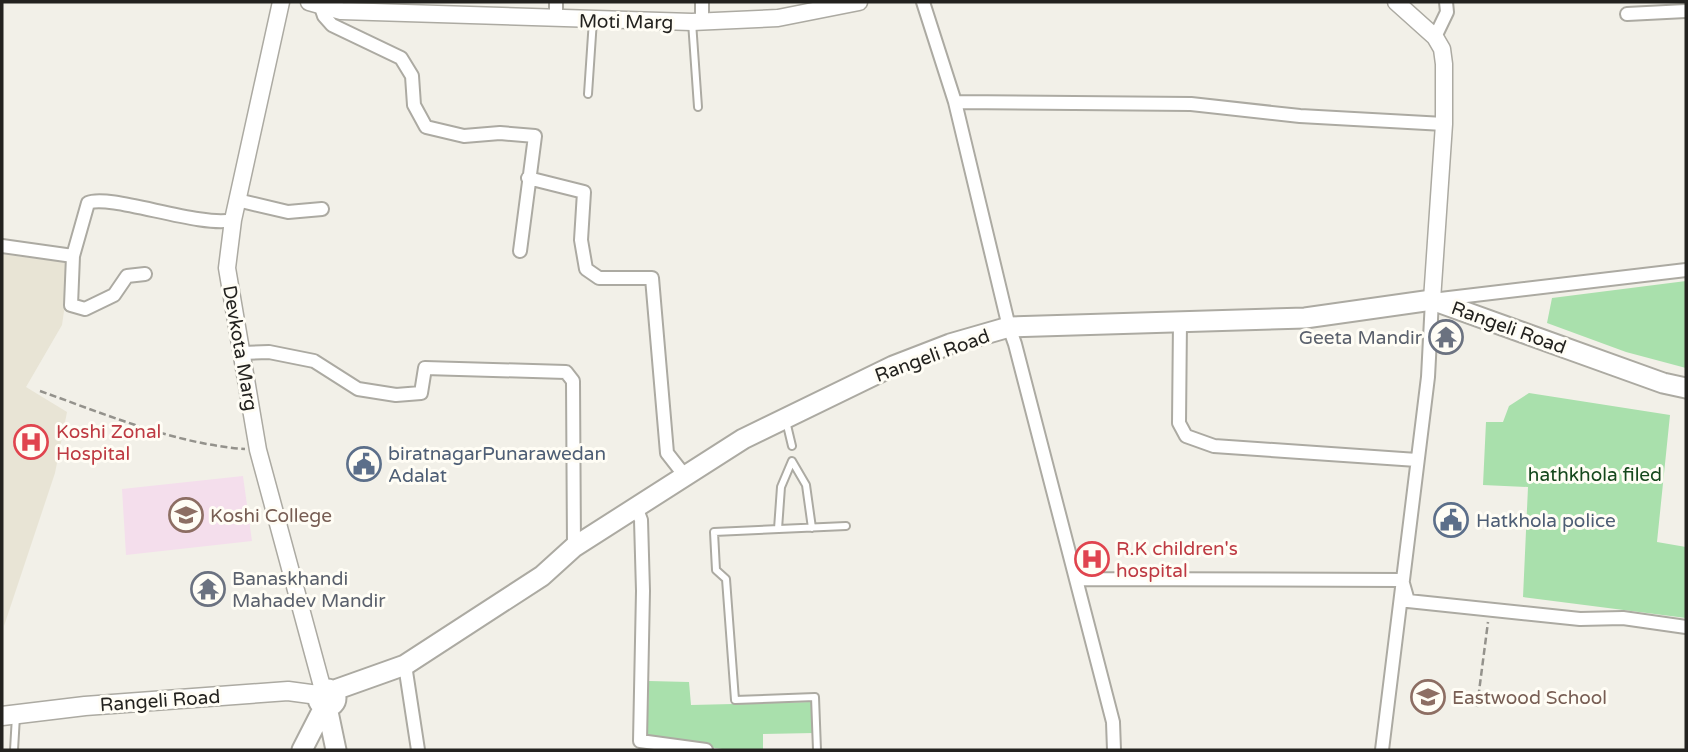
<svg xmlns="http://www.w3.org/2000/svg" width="1688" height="752" viewBox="0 0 1688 752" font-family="'Varela Round',sans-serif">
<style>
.built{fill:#e8e4d5}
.education{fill:#f4deec}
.green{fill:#a9e0ac}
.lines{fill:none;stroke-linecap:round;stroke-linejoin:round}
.service-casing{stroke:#acaaa2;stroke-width:10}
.minor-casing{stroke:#acaaa2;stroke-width:16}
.tertiary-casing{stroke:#acaaa2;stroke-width:19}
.secondary-casing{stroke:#acaaa2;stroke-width:21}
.primary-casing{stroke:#acaaa2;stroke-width:23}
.path{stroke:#94928c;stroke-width:2.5;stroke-dasharray:7 3.5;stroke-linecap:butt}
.service{stroke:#fff;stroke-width:6}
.minor{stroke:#fff;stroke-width:12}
.tertiary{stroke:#fff;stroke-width:16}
.secondary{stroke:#fff;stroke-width:18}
.primary{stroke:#fff;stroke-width:19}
.labels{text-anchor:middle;stroke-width:6;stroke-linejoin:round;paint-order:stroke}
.street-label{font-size:19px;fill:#23221f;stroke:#fffdf5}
.worship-label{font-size:19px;fill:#5b616d;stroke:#fffdf5;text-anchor:end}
.health-label{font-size:19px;fill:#be3a42;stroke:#fffdf5;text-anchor:start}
.service-label{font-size:19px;fill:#4e5e75;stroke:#fffdf5;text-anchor:start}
.park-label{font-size:19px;fill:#15481c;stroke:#fffdf5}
.education-label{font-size:19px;fill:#785e54;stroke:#fffdf5;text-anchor:start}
</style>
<rect width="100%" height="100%" fill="#f2f0e8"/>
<path class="built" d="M2,254L71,263L62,325L26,387L67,412L55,473L4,626Z"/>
<path class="education" d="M243,476L252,541L126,555L122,489Z"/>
<path class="green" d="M1686,281V368L1626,352L1547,323L1552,298Z
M1529,393L1670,415L1657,542L1686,547V618L1523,597L1528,487L1483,485L1486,422H1503L1509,406Z
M649,681L689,682L691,705L811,702L814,733L763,734V750H729L647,738Z"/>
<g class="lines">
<g class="service-casing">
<path id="service" d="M692,22L698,107
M588,94L593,20
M786,421L792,446
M778,529L781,487L792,461L806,485L812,528
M14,750L16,716
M817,750L815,697L735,700L726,579L716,570L714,532L846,526"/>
</g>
<g class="minor-casing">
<path id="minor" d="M923,2L955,102L1009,327L1015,344L1113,722L1114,750
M321,7L324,16L332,25L401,58L412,76L414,105L426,127L464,136L500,133L535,136L520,251
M1627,14L1686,11
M556,19V2
M702,21V2
M1435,37L1447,12L1446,2
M955,102L1191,104L1300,116L1444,124
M528,178L584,192L581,240L586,269L599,278H652L667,453L685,476
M237,200L288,212L322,209
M2,246L73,256
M145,274L127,276L114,295L85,309L71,305L73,256L88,203C109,193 200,228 233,220
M1180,321L1179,423L1186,436L1214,446L1417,460
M241,353L269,352L314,361L358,389L396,395L421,393L425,368L566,372L573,381L574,547
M636,507L641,520L643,591L640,741L706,750
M1076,579L1402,580L1408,601L1580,619L1623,618L1686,627
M405,665L418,750
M1382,750L1428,377L1432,300L1686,270"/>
</g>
<g class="tertiary-casing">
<path id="tertiary" d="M281,2L233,220L227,268L258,450L323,690
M309,2L341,11L692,22L778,18L859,2
M1396,2L1435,37L1442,49L1444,64V124L1432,300"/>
</g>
<g class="secondary-casing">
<path id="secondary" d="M2,716L85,706L288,691L318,695"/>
</g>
<g class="primary-casing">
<path id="primary" d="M318 698a9 9 0 1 1 18 0a9 9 0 1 1-18 0Z
M332,691L405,665L542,576L574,547L743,439L893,366L950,344L1009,327L1305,318L1432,300L1663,383L1686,388
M327,707L336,750
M302,750L324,707"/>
</g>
<path class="path" d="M40,391C105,414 175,444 245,449
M1477,707L1488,622"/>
<use href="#service" class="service"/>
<use href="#minor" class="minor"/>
<use href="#tertiary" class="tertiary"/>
<use href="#secondary" class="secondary"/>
<use href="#primary" class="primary"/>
</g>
<defs>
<g id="temple-ring" transform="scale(1.75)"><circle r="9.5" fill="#fffdf5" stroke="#6b7280" stroke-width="1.5"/><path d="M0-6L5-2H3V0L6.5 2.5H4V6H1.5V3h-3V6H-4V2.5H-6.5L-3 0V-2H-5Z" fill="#6b7280"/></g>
<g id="hospital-ring" transform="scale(1.75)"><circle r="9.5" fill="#fffdf5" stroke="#e0444e" stroke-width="1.5"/><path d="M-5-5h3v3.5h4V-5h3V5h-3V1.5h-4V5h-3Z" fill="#e0444e"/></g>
<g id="civic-ring" transform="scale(1.75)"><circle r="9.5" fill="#fffdf5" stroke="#5c6f8a" stroke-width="1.5"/><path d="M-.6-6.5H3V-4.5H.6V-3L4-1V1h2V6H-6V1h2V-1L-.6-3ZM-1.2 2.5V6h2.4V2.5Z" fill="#5c6f8a"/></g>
<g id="university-ring" transform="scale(1.75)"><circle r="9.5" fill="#fffdf5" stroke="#8d6e63" stroke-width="1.5"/><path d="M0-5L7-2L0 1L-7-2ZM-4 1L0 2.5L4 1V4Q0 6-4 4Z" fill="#8d6e63"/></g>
<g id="school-ring" transform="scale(1.75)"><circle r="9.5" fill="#fffdf5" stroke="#8d6e63" stroke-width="1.5"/><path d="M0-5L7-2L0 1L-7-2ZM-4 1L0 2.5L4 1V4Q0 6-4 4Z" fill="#8d6e63"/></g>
</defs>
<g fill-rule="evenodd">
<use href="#temple-ring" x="1446" y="337"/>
<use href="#hospital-ring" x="31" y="442"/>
<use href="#civic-ring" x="364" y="464"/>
<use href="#university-ring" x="186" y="515"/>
<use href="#civic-ring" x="1451" y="520"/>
<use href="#hospital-ring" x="1092" y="559"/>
<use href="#temple-ring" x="208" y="589"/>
<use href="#school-ring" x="1428" y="697"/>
</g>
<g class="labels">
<g class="street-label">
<text transform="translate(626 21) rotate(1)" y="7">Moti Marg</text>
<text transform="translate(1509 327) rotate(20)" y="7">Rangeli Road</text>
<text transform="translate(241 348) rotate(80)" y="7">Devkota Marg</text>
<text transform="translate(932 355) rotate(-20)" y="7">Rangeli Road</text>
<text transform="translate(160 700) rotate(-4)" y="7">Rangeli Road</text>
</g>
<g class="worship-label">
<text x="1422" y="344">Geeta Mandir</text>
<text x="232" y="585" text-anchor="start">Banaskhandi<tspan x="232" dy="22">Mahadev Mandir</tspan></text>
</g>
<g class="health-label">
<text x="56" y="438">Koshi Zonal<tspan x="56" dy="22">Hospital</tspan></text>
<text x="1116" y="555">R.K children's<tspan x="1116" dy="22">hospital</tspan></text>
</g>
<g class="service-label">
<text x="388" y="460">biratnagarPunarawedan<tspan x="388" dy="22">Adalat</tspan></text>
<text x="1476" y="527">Hatkhola police</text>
</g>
<g class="park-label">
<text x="1595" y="481">hathkhola filed</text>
</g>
<g class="education-label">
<text x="210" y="522">Koshi College</text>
<text x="1452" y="704">Eastwood School</text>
</g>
</g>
<rect width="1688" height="752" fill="none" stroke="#23221f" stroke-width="7"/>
</svg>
